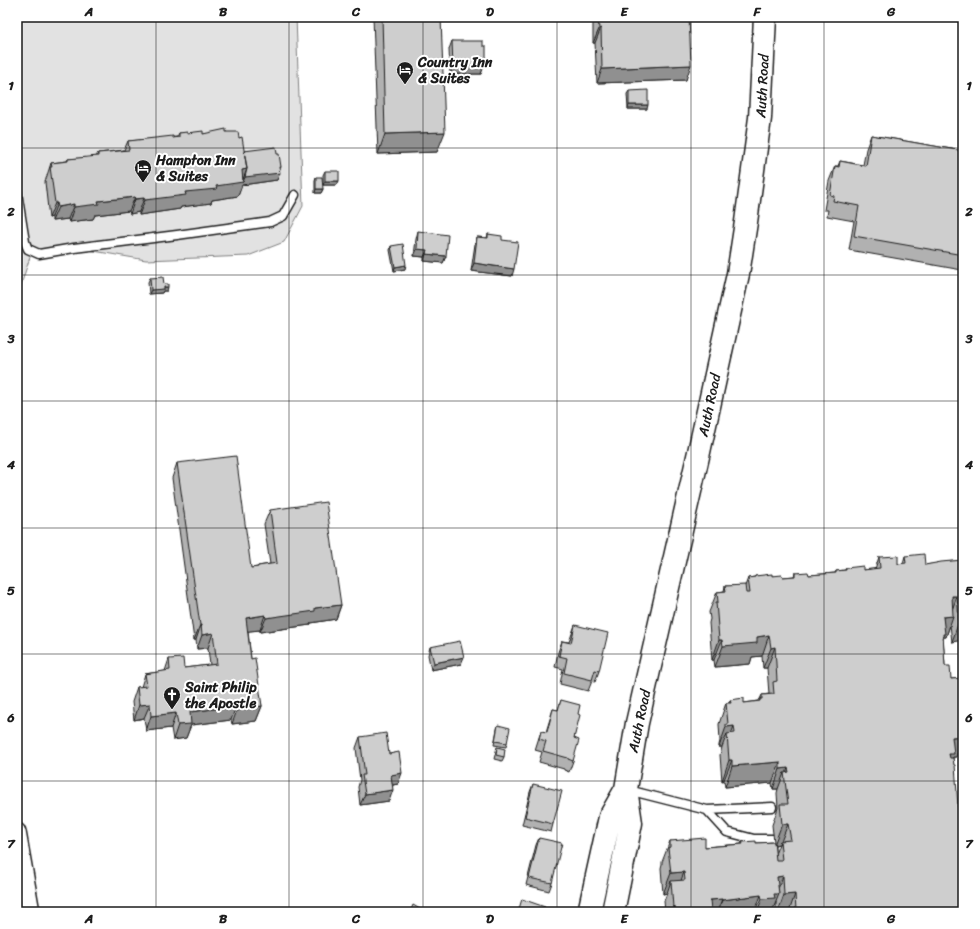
<svg xmlns="http://www.w3.org/2000/svg" width="980" height="929" viewBox="0 0 980 929" font-family="Sriracha,sans-serif">
<style>
.green{fill:#e2e2e2;stroke:#7f7f7f}
.lines{fill:none;stroke-linecap:round;stroke-linejoin:round}
.lane-casing{stroke:#1c1c1c;stroke-width:11}
.street-casing{stroke:#1c1c1c;stroke-width:20}
.secondary-casing{stroke:#1c1c1c;stroke-width:25}
.lane{stroke:#fff;stroke-width:8}
.street{stroke:#fff;stroke-width:17}
.secondary{stroke:#fff;stroke-width:22}
.wall{fill:#b1b1b1;stroke:#1c1c1c;fill-rule:evenodd}
.shaded-wall{fill:#909090;stroke:#1c1c1c}
.building{fill:#cecece;stroke:#1c1c1c}
.grid{fill:none;stroke:#1c1c1c;stroke-width:1;stroke-opacity:0.55}
.labels{text-anchor:middle;stroke-width:4;stroke-linejoin:round;paint-order:stroke}
.poi-label{font-size:14px;font-weight:bold;fill:#1c1c1c;stroke:#fff;text-anchor:start}
.street-label{font-size:14px;fill:#1c1c1c;stroke:#fff}
.neatline{fill:none;stroke:#1c1c1c;stroke-width:1.5}
.grid-label{font-size:13px;text-anchor:middle;font-weight:bold;fill:#1c1c1c}
</style>
<rect width="100%" height="100%" fill="#fff"/>
<filter id="ink" filterUnits="userSpaceOnUse"><feTurbulence type="fractalNoise" baseFrequency=".025" numOctaves="2"/><feDisplacementMap in="SourceGraphic" scale="8" xChannelSelector="R" yChannelSelector="G"/><feConvolveMatrix kernelMatrix="1 2 1 2 8 2 1 2 1" color-interpolation-filters="sRGB"/></filter>
<g filter="url(#ink)">
<path class="green" d="M17,17H296L303,206L284,242L248,256L146,260L70,247L31,254L17,297Z"/>
<g class="lines">
<g class="lane-casing">
<path id="lane" d="M17,192L25,242L28,249L39,254L74,248L177,235L270,222L283,216L295,195
M628,790L707,810L727,832L754,839H774
M707,810L772,807"/>
</g>
<g class="street-casing">
<path id="street" d="M17,832L31,912"/>
</g>
<g class="secondary-casing">
<path id="secondary" d="M589,912L610,817L626,789
M613,912L631,823L626,789L637,723L699,452L738,274L746,222L760,118L765,17"/>
</g>
<use href="#lane" class="lane"/>
<use href="#street" class="street"/>
<use href="#secondary" class="secondary"/>
</g>
<path class="wall" d="M373,17H441L437,152L378,154Z
M594,17H689L686,80L597,83L595,43H593V24L595,19Z
M452,41L483,46L486,60L481,74H450L449,49Z
M629,91L647,109H628L627,94Z
M226,132L239,138L244,151L279,170L277,180L242,185L238,196L212,200L211,203L181,207L180,209L139,215V212L130,214L129,211L95,215L93,219L69,222L68,219L52,221V217L49,218L45,182L51,163L67,161L68,159L96,157L98,153L124,150L128,141L177,137L179,133L203,134Z
M871,135L963,151V278H960L962,270L849,250L854,221L827,216L828,210H824L829,181L835,166H838L840,161L863,165L866,149Z
M325,171L337,185H323V175Z
M316,177L323,189L321,193H315V180Z
M418,231L446,256L443,263L424,261V257L414,256L416,239Z
M488,234L502,240L512,276L471,271L475,244L477,237L487,238Z
M391,246L405,269L394,271L390,250Z
M150,278L164,284L167,291H163L162,293L149,294L148,282Z
M177,463L251,568L258,567V566L270,564L264,524L270,510L341,605L336,619L311,623L310,625L260,632V630L248,631L251,659L262,706L256,721L232,724L231,720L191,725L186,738L173,740L171,728L146,731L144,718L134,720L132,702L137,687H141L145,674L165,671L169,659L184,668L210,665L208,648L197,649L196,640H194L172,478Z
M905,556L925,565L963,560V640L952,642L950,625L946,637H943L945,666L951,679L963,678V756H961L960,747L956,757H953V758L963,912H776V902L772,912H665L664,901L667,893L663,894L661,868L662,864V862L670,841L705,847L741,844L742,842L756,843L774,842L772,825L778,808L777,793L778,789H773L772,783L725,787L724,780L722,781L720,755L722,747H719V745L720,741L719,724L726,703H729L730,700L744,703L759,701L762,695L769,694L767,668H763L762,656L752,657L750,664L715,667L714,660H712L709,623L710,619L709,612L717,592L724,591L725,586H745L748,578L755,577V576H772L783,577L794,576L795,573L809,575L835,573L836,571L845,570L846,568L863,570L875,569L879,557L898,564L903,563ZM779,844L775,854V845Z
M575,625L599,671L595,682L592,681L588,691L560,684L563,669L555,667L558,652L562,641L569,642Z
M430,647L461,664L431,670L428,655Z
M561,700L578,714L574,738L573,761L569,772L564,770V769L539,762L542,752L535,750L541,731L546,732L553,709L558,710Z
M498,725L507,743L506,747L494,745L497,729Z
M360,737L389,754L398,784L393,785L389,801L360,805L358,787L360,780L356,748Z
M497,747L504,757L502,761L494,759Z
M533,784L553,824L551,832L522,825L530,792Z
M539,838L552,883L549,891L526,885L536,845Z"/>
<path class="shaded-wall" d="M601,28L595,43H593L599,29Z
M484,60H486L481,74H450L453,67Z
M691,65L686,80L597,83L602,69Z
M629,105H648L647,109H628Z
M445,132L437,152L378,154L385,134Z
M281,167L278,173H280L277,180L242,185L238,196L212,200L211,203L181,207L180,209L139,215L145,200L216,186L242,170L247,169L242,182H243L245,177Z
M325,181H339L337,185H323Z
M316,189H323L321,193H315Z
M135,197L129,211L95,215L93,219L69,222L74,207L98,201Z
M144,198L139,212L130,214L135,199Z
M55,203H57L52,217L49,218Z
M74,204L68,219L52,221L58,207Z
M417,249L427,250L424,257L414,256Z
M426,254L446,256L443,263L424,261Z
M474,263L514,269L512,276L471,271Z
M406,265L405,269L394,271L395,267Z
M164,287H168L167,291H163L162,293L149,294L151,290Z
M952,596H957L950,616Z
M341,605L336,619L311,623L310,625L260,632L266,618L315,608Z
M265,615L260,630L241,632L246,618Z
M953,616L946,637H943V617Z
M959,621H963V640L952,642Z
M200,625H201L196,640H194Z
M213,633L208,648L197,649L202,635Z
M769,635L762,656L752,657L750,664L715,667L723,646L757,637Z
M719,640H722L714,660H712Z
M775,647L767,668H763L771,648Z
M464,657L461,664L431,670L434,663Z
M150,704L144,718L134,720L139,705Z
M236,706L231,720L191,725L186,738L173,740L178,725L190,712Z
M262,706L256,721L232,724L237,710Z
M176,713L171,728L146,731L151,716Z
M962,716H963V725L959,736Z
M734,726L728,743L727,734L722,747H719L726,727Z
M963,736L956,757H953L947,774L952,737Z
M963,750V756H961Z
M729,760H732L724,780L722,781Z
M780,762L772,783L725,787L732,766Z
M788,768L785,777L784,773L778,789H773L780,769Z
M402,773L398,784L387,786L391,775Z
M393,790L389,801L360,805L365,794Z
M782,824H788L780,844V841L779,844L774,845Z
M684,872L677,892L671,881L667,893L663,894L671,873Z
M783,876L776,894H779L772,912H757L762,899L777,877Z
M795,894L789,912H778L784,895Z
M761,895L755,912H718L722,900Z
M722,899L717,912H690L710,900Z
M675,906L673,912H671L673,907Z"/>
<path class="building" d="M382,17H441L445,132L385,134Z
M598,17H689L691,65L602,69L601,28L599,29Z
M452,41H483V46H486V60H484V66L453,67Z
M648,90V105H629V91Z
M226,129V132H238L239,138L242,137L247,169L242,170L243,182L216,186L217,189L185,192L186,195L145,200L144,198L135,199V197L98,201L99,204L74,207V204L58,207L57,203H55L50,167H52L51,163L68,161V159L98,156V153L129,150L128,141L173,136V138L179,137V133L187,132V133L203,131V134Z
M871,135L963,151V255L854,236L859,206L833,201L834,196L830,195L835,166L839,167L840,161L866,166Z
M276,147L277,154H279L281,167H279L280,173L245,177L247,169L244,151Z
M325,171H339V181H325Z
M316,177H322L323,189H316Z
M418,231L448,235L446,256L426,254L427,250L417,249Z
M488,234L502,236V240L518,242L514,269L474,263L477,237L488,238Z
M403,244L406,265L395,267L391,246Z
M163,277L164,284H168V287H164V289L151,290L150,278Z
M236,456L251,568L258,567V566L277,563L270,510L326,502L341,605L315,608V611L266,618L265,615L246,618L251,659L255,658L262,706L237,710L236,706L190,712L191,724L178,725L176,713L151,716L150,704L139,705L137,687L147,686L145,674L170,670L169,659L183,658L184,668L217,664L213,633L202,635L201,625H200L177,463Z
M924,554L925,565L941,562L963,560V621H959L957,596H952L953,616L943,617L945,634H943L945,666H950L951,679L963,678V716H962L963,736L952,737L954,754H949L950,758H953L954,765H955L958,807H961L962,820H963V912H793V910H796L795,894L784,895L783,876L777,877L779,894H774L775,898L762,899L761,895L722,900V899L710,900L711,910L690,912H676L675,906L673,907L671,881L685,880L684,872L671,873L668,848L670,847V841L705,838V847L743,844L742,842L756,841V843L774,842L776,860H782L780,841L791,840L788,824H782L780,804H788L784,773L789,772L788,768L780,769V762L732,766V760H729L727,734L735,733L734,726L726,727V724H728L726,703H731L730,700L744,698V703L760,701V699H762V695L774,694L773,682L777,681L775,647L771,648L769,635L757,637V643L723,646L722,640H719L716,602H718L717,592L726,591L725,586L745,585L746,593H750L748,578L755,577V576L772,574V576L782,575L783,577L795,576V573L808,572L809,575L836,573V571L846,570V568L863,566V570L880,568L879,557L898,556V564L906,563L905,556Z
M575,625L608,633L599,671L595,670L592,680L564,673L567,658L559,656L562,641L571,643Z
M460,641L464,657L434,663L430,647Z
M561,700L580,705L578,714L580,715L574,738L579,740L573,761L568,759V758L543,751L546,741L539,739L541,731L547,732L553,709L558,710Z
M498,725L510,728L507,743L495,741Z
M386,733L389,754L399,752L402,773L391,775L393,790L365,794L362,775H365L360,737Z
M497,747L505,749L504,757L496,755Z
M533,784L562,791L553,824L525,817Z
M539,838L562,843L552,883L529,878Z
M522,899L545,907L544,912H518Z
M413,905L420,909L419,912H410Z"/>
</g>
<path class="grid" d="M156,17V912M289,17V912M423,17V912M557,17V912M691,17V912M824,17V912M17,148H963M17,275H963M17,401H963M17,528H963M17,654H963M17,781H963"/>
<defs>
<g id="hotel-pin" transform="scale(0.9)"><path d="M0 17L-7.5 6A9.5 9.5 0 1 1 7.5 6Z" fill="#1c1c1c" stroke="#fff"/><path d="M-6-4.5h1.5V1H6V5H4.5V3h-9V5H-6ZM-4 0a1.8 1.8 0 1 1 3.6 0ZM.5 0V-2.5h3Q6-2.5 6 0Z" fill="#fff"/></g>
<g id="church-pin" transform="scale(0.9)"><path d="M0 17L-7.5 6A9.5 9.5 0 1 1 7.5 6Z" fill="#1c1c1c" stroke="#fff"/><path d="M-1.2-6h2.4v3.5h3.3v2.4h-3.3V6h-2.4V-.1h-3.3v-2.4h3.3Z" fill="#fff"/></g>
</defs>
<g fill-rule="evenodd">
<use href="#hotel-pin" x="405" y="70"/>
<use href="#hotel-pin" x="143" y="168"/>
<use href="#church-pin" x="172" y="695"/>
</g>
<g class="labels">
<g class="poi-label">
<text x="418" y="67">Country Inn<tspan x="418" dy="16">&amp; Suites</tspan></text>
<text x="156" y="165">Hampton Inn<tspan x="156" dy="16">&amp; Suites</tspan></text>
<text x="185" y="692">Saint Philip<tspan x="185" dy="16">the Apostle</tspan></text>
</g>
<g class="street-label">
<text transform="translate(762 86) rotate(-87)" y="5">Auth Road</text>
<text transform="translate(709 405) rotate(-78)" y="5">Auth Road</text>
<text transform="translate(639 721) rotate(-78)" y="5">Auth Road</text>
</g>
</g>
<rect width="980" height="929" fill="none" stroke="#fff" stroke-width="44"/>
<rect x="22" y="22" width="936" height="885" class="neatline"/>
<g class="grid-label">
<text x="89" y="16">A</text>
<text x="223" y="16">B</text>
<text x="356" y="16">C</text>
<text x="490" y="16">D</text>
<text x="624" y="16">E</text>
<text x="757" y="16">F</text>
<text x="891" y="16">G</text>
<text x="11" y="90">1</text>
<text x="969" y="90">1</text>
<text x="11" y="216">2</text>
<text x="969" y="216">2</text>
<text x="11" y="343">3</text>
<text x="969" y="343">3</text>
<text x="11" y="469">4</text>
<text x="969" y="469">4</text>
<text x="11" y="595">5</text>
<text x="969" y="595">5</text>
<text x="11" y="722">6</text>
<text x="969" y="722">6</text>
<text x="11" y="848">7</text>
<text x="969" y="848">7</text>
<text x="89" y="923">A</text>
<text x="223" y="923">B</text>
<text x="356" y="923">C</text>
<text x="490" y="923">D</text>
<text x="624" y="923">E</text>
<text x="757" y="923">F</text>
<text x="891" y="923">G</text>
</g>
</svg>
